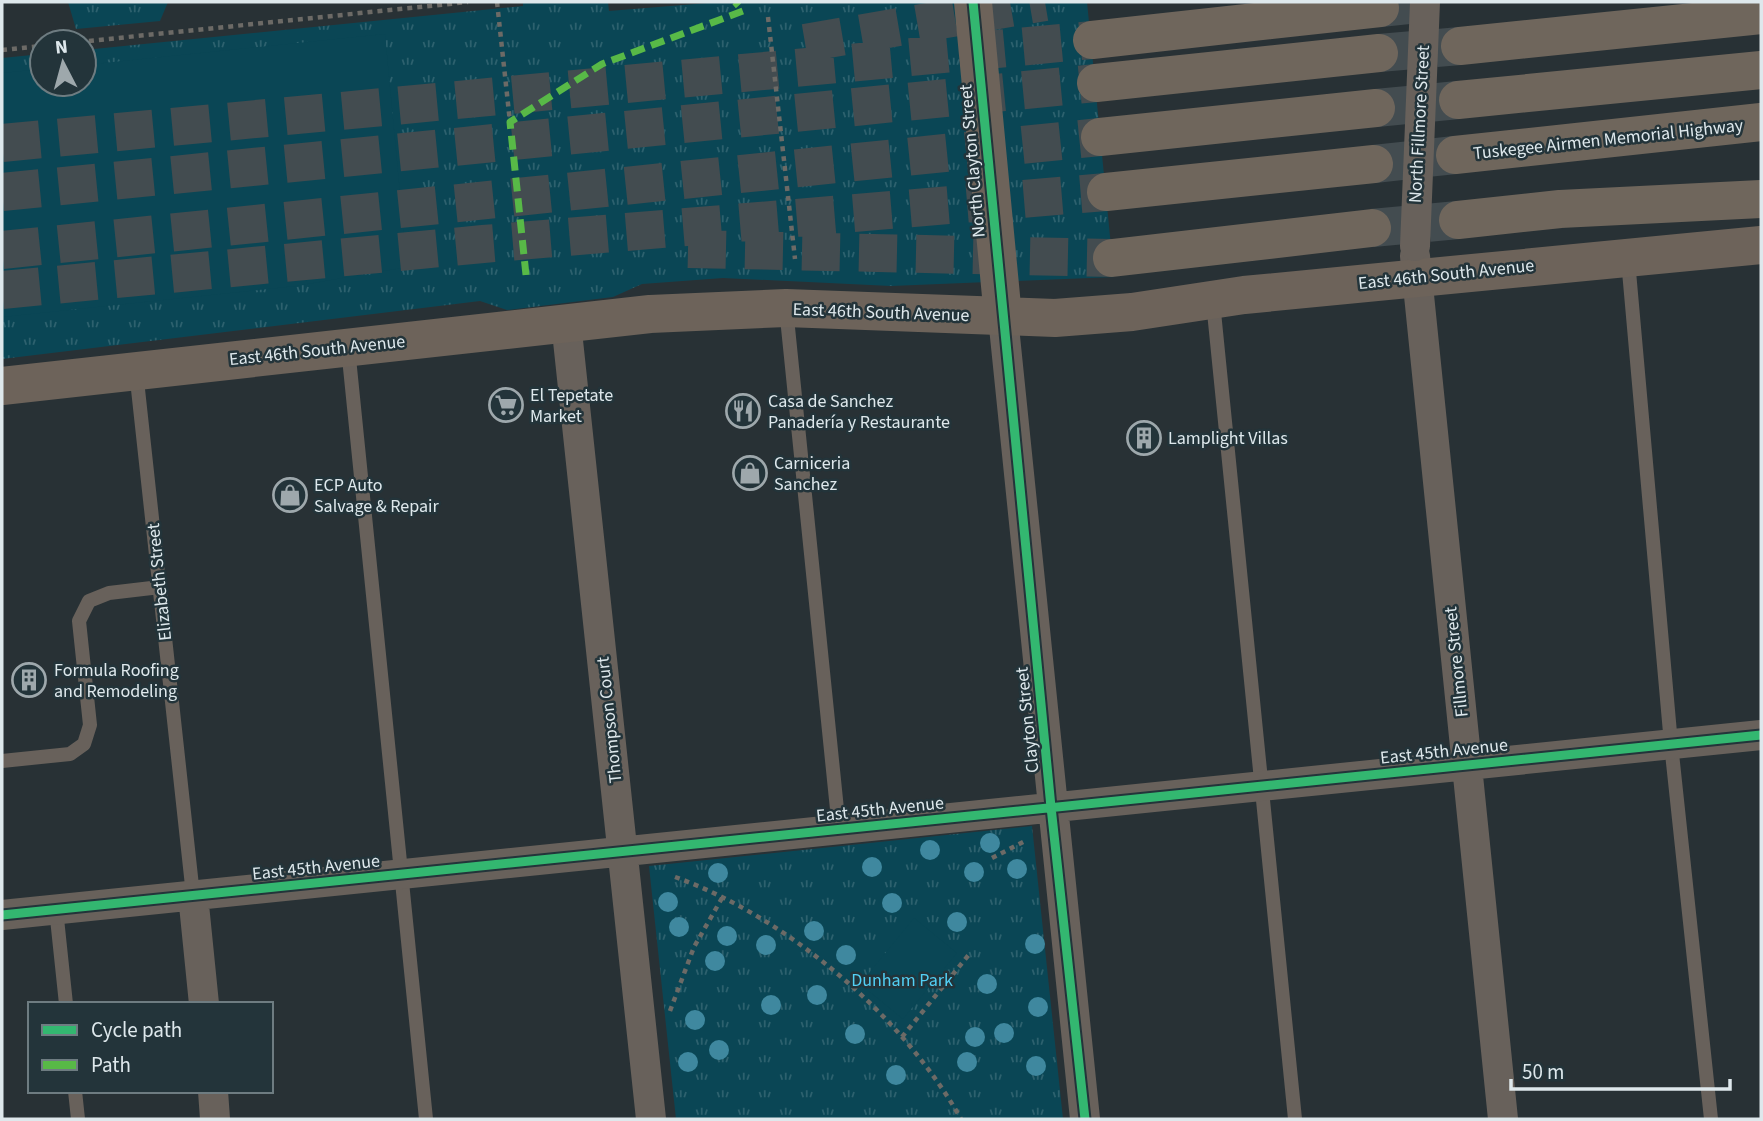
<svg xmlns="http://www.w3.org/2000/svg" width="1763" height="1121" viewBox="0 0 1763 1121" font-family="'Source Sans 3',sans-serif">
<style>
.grass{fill:url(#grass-tufts)}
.pitch{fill:#0a4655}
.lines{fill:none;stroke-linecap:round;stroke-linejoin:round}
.highway-tunnel{stroke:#434c50;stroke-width:38;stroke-dasharray:38 19;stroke-linecap:butt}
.path{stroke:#6c6a66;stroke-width:4.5;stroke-dasharray:5 5;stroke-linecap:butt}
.lane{stroke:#68615b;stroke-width:14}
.street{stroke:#68615b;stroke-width:30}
.secondary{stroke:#6d635a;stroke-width:38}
.highway{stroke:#6f665c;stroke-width:38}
.street-bridge{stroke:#68615b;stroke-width:30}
.quiet{stroke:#58b947;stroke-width:7;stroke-dasharray:14 7;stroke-linecap:butt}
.cycleway-casing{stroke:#23343a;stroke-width:13}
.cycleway{stroke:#33b770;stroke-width:9}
.tree{fill:#3f889f}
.labels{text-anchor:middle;stroke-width:5;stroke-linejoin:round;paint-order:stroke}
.street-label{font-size:18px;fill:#dee8ec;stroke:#23343a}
.poi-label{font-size:18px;fill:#dee8ec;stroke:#23343a;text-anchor:start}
.park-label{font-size:18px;fill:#52d0f5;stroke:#23343a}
</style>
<defs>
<pattern id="grass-tufts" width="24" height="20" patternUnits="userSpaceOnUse" patternTransform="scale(1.75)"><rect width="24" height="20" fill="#0a4655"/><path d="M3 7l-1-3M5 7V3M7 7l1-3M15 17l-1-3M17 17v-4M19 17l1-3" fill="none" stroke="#2d616e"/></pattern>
</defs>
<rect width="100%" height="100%" fill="#283135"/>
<path class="grass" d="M68,2H168L160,21L76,29Z
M523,2H608L609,11L720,2H1087L1114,277L891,286L723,278L642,284L613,297L507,310L480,301L2,359V58L42,54V84H84V50L523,6Z
M1032,826L1063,1119H676L649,866Z"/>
<path class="pitch" d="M385,34L407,267L296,286L2,317V73L42,69V84H84V65Z
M914,918L957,953L903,1019L860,984Z"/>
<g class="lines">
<path class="highway-tunnel" d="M1380,8L1437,2
M805,43L1045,2
M1379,53L1460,46
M1376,108L1458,100
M2,143L1092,40
M1374,164L1455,155
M2,192L1096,83
M1372,228L1458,220
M688,249L1112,258
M2,250L1100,137
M2,290L483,244L1106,192"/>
<path class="path" d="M497,2L510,122
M768,17L795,259
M79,42L468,2
M2,50L42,46
M992,858L1025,841
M675,877C787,917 903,1016 961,1119
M670,1011L694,947L722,898
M902,1037L971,952"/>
<path class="lane" d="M1628,260L1671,744L1711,1119
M1213,302L1295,1119
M786,308L839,829
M348,348L426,1119
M136,371L193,895
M2,761L70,754L84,744L90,725L79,621L89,601L109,593L160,587
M56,909L66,1004
M75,1091L78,1119"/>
<path class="street" d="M1415,256L1503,1119
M1003,317L1085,1119
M566,322L651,1119
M193,895L204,1004
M2,915L1761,735
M213,1091L215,1119"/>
<path class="secondary" d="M973,2L1003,317
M2,386L650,314L786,308L1055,318L1132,312L1244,295L1761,245"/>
<path class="highway" d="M1092,40L1380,8
M1460,46L1761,15
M1096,83L1379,53
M1458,100L1761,70
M1100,137L1376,108
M1455,155L1761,122
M1106,192L1374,164
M1458,220L1560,209L1761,199
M1112,258L1372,228"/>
<path class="street-bridge" d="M1415,246L1425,2"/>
<path class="quiet" d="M526,275L510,122L602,64L743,11L735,2"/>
<g class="cycleway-casing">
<path id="cycleway" d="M973,2L1051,807L1085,1119
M2,915L1761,735"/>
</g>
<use href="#cycleway" class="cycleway"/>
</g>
<g class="tree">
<circle cx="990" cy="843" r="10"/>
<circle cx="930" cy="850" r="10"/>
<circle cx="872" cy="867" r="10"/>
<circle cx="1017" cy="869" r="10"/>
<circle cx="974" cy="872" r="10"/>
<circle cx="718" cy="873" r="10"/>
<circle cx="668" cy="902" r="10"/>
<circle cx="892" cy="903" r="10"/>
<circle cx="957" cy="922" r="10"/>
<circle cx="679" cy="927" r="10"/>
<circle cx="814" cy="931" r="10"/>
<circle cx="727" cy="936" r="10"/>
<circle cx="1035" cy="944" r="10"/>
<circle cx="766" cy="945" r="10"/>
<circle cx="846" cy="955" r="10"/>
<circle cx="715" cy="961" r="10"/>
<circle cx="987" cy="984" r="10"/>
<circle cx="817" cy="995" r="10"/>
<circle cx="771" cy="1005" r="10"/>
<circle cx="1038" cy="1007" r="10"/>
<circle cx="695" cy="1020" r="10"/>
<circle cx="1004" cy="1033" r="10"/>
<circle cx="855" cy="1034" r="10"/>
<circle cx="975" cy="1037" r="10"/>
<circle cx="719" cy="1050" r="10"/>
<circle cx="688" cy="1062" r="10"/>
<circle cx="967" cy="1062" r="10"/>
<circle cx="1036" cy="1066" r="10"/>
<circle cx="896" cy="1075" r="10"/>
</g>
<defs>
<g id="supermarket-ring" transform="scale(1.75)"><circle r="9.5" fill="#23343a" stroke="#9ea8ac" stroke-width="1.5"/><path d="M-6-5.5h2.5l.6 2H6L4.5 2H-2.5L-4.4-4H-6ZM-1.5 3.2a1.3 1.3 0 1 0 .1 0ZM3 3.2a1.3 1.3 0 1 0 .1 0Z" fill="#9ea8ac"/></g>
<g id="restaurant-ring" transform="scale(1.75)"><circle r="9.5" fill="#23343a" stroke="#9ea8ac" stroke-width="1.5"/><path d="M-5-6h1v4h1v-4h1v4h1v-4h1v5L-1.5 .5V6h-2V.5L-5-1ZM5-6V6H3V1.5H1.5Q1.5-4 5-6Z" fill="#9ea8ac"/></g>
<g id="building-ring" transform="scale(1.75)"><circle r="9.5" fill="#23343a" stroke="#9ea8ac" stroke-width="1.5"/><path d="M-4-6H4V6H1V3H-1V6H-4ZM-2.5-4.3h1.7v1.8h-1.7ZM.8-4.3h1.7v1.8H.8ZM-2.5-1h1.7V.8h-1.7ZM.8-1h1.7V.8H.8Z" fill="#9ea8ac"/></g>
<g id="shop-ring" transform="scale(1.75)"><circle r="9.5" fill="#23343a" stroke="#9ea8ac" stroke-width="1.5"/><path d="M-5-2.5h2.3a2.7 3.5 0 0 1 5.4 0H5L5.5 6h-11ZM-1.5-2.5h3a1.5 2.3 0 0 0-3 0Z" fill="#9ea8ac"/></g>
</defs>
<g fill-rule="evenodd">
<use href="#supermarket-ring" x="506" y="405"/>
<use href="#restaurant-ring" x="743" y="411"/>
<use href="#building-ring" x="1144" y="438"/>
<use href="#shop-ring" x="750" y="473"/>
<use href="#shop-ring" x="290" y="495"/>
<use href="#building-ring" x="29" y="680"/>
</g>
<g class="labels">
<g class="street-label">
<text transform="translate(1419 124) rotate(-87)" y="6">North Fillmore Street</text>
<text transform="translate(1608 139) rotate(-6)" y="6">Tuskegee Airmen Memorial Highway</text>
<text transform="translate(972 161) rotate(-95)" y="6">North Clayton Street</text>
<text transform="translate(1446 274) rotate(-6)" y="6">East 46th South Avenue</text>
<text transform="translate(881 312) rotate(2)" y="6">East 46th South Avenue</text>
<text transform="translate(317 350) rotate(-6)" y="6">East 46th South Avenue</text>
<text transform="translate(159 582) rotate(-96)" y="6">Elizabeth Street</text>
<text transform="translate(1456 662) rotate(-96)" y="6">Fillmore Street</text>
<text transform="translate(609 720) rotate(-96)" y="6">Thompson Court</text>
<text transform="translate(1027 720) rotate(-96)" y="6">Clayton Street</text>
<text transform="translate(1444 751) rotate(-6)" y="6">East 45th Avenue</text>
<text transform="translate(880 809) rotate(-6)" y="6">East 45th Avenue</text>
<text transform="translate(316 867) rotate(-6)" y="6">East 45th Avenue</text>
</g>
<g class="poi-label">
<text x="530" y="401">El Tepetate<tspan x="530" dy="21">Market</tspan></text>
<text x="768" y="407">Casa de Sanchez<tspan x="768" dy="21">Panadería y Restaurante</tspan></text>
<text x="1168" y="444">Lamplight Villas</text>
<text x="774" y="469">Carniceria<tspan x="774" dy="21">Sanchez</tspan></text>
<text x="314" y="491">ECP Auto<tspan x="314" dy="21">Salvage &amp; Repair</tspan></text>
<text x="54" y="676">Formula Roofing<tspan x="54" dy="21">and Remodeling</tspan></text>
</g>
<g class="park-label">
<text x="902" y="986">Dunham Park</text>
</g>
</g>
<rect width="1763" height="1121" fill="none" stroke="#dee8ec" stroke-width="7"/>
<rect x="28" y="1002" width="245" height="91" fill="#23343a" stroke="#6e7c81" stroke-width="2"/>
<rect x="42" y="1025" width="35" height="10" fill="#33b770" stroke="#6e7c81" stroke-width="2"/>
<text x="91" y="1037" font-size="21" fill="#dee8ec">Cycle path</text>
<rect x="42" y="1060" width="35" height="10" fill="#58b947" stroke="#6e7c81" stroke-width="2"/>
<text x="91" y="1072" font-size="21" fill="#dee8ec">Path</text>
<g transform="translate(63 63) rotate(354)"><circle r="33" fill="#23343a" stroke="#6e7c81" stroke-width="2"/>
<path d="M0-5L12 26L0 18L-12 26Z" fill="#9ea8ac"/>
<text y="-10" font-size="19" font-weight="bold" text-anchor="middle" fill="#dee8ec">N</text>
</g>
<path d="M1511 1079v10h219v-10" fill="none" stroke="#dee8ec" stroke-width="3.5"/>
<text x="1522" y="1079" font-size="21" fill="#dee8ec" stroke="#23343a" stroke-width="5" paint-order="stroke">50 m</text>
</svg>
